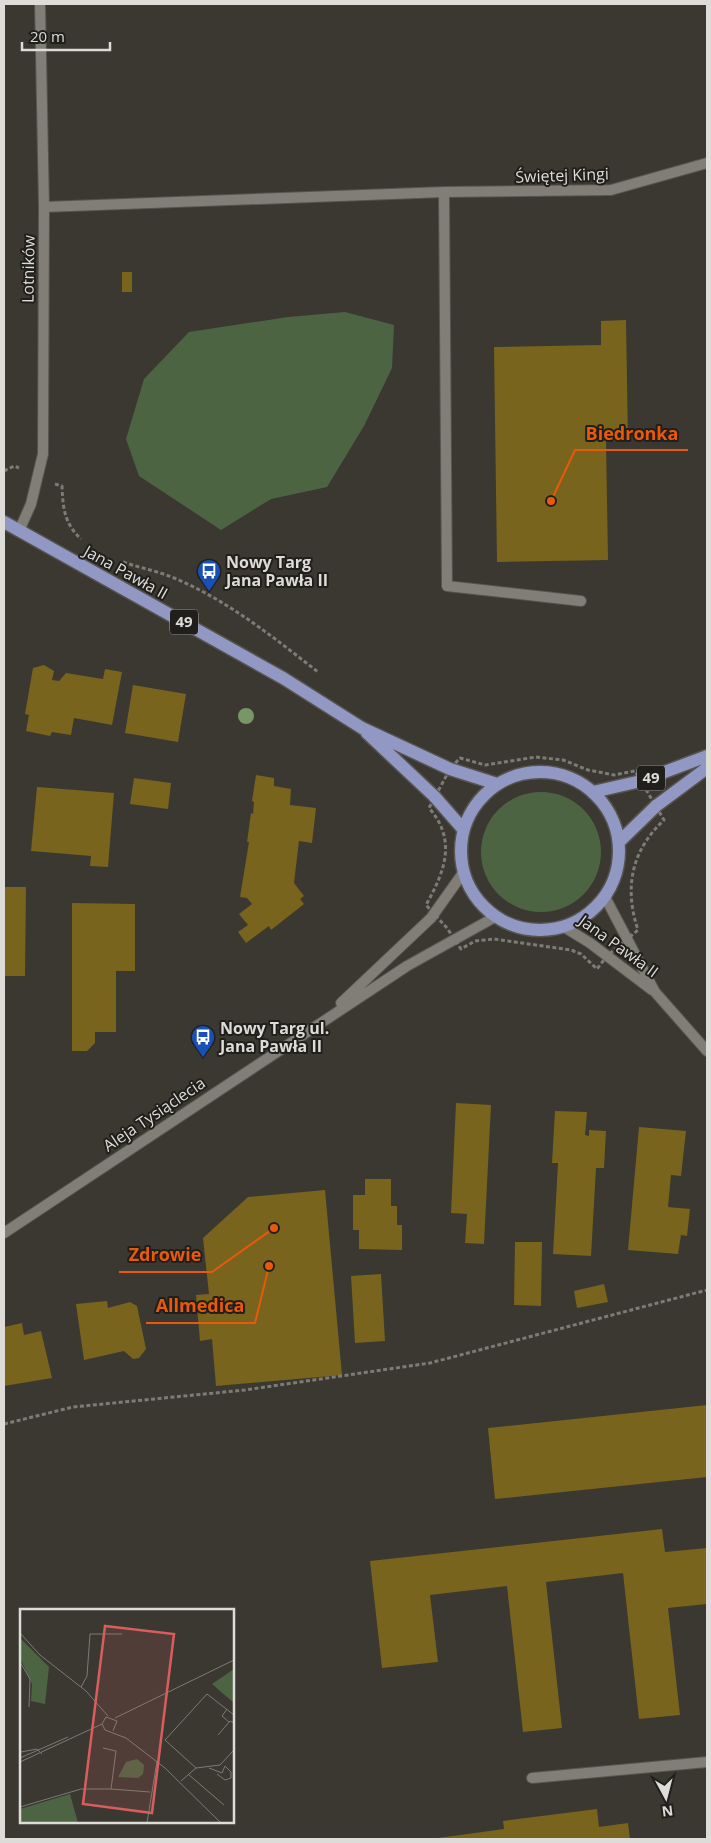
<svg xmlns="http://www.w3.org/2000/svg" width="711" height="1843" viewBox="0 0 711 1843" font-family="'Open Sans',sans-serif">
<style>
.green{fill:#4d6443}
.building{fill:#78641c}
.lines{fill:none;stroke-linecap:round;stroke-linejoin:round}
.service-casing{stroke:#56544e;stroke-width:12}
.minor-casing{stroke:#56544e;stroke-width:12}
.tertiary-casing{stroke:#56544e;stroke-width:12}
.primary-casing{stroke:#56544e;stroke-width:15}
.path{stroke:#7c7b75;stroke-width:3;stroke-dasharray:4 2.5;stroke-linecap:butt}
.service{stroke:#817e77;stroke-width:10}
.minor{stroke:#817e77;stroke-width:10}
.tertiary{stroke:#817e77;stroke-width:10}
.primary{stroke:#9198c4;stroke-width:12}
.tree{fill:#789666}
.labels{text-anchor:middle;stroke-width:4;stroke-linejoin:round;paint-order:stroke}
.shield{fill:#201f1c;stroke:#a4a3a0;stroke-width:1}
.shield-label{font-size:15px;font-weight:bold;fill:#dddcd8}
.street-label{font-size:16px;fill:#dddcd8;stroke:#201f1c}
.poi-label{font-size:16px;font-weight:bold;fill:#dddcd8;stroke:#201f1c;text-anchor:start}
.inset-road{fill:none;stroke:#7b7a74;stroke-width:1}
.view{fill:#d85e5d;fill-opacity:0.15;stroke:#d85e5d;stroke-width:2.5}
.inset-edge{fill:none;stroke:#dddcd8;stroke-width:2.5}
.leader{fill:none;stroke:#e8590c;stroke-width:2}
.callout-dot{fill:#e8590c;stroke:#201f1c;stroke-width:2}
.callout-label{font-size:18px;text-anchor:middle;font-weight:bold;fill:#e8590c;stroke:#201f1c;stroke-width:4;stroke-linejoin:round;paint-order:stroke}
</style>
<rect width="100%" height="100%" fill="#3a3831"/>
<path class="green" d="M345,312L394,325L392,368L364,426L327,487L271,499L221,530L139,476L126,439L144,379L189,332L288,317Z
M481 852a60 60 0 1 1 120 0a60 60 0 1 1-120 0Z"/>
<path class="building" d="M122,272H132V292H122Z
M626,320L628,441H606L608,560L497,562L494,347L601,345V321Z
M44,665L54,671L52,680L59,681L66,673L103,679L105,669L122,672L112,725L74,718L71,735L52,732L50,736L26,731L29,715L25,714L33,668Z
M133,685L186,694L178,742L125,733Z
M256,775L274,778V786L291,789L290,805L316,808L312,843L299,841L294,883L304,896L300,899L304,904L271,930L269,926L246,943L238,932L248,925L239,914L252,904L247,898L240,897L249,842H247L251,813L253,814L254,802L252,801Z
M134,778L171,783L168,809L130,804Z
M37,787L114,793L108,867L90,866L91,856L31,851Z
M4,887H26L25,976H4Z
M72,903L135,904V971H116V1032H95V1043L87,1051H72Z
M456,1103L491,1105L484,1244L465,1243L467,1214L451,1213Z
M555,1111L587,1112L585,1135L589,1136V1130L606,1131L604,1168H596L591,1256L553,1254L558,1163H552Z
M639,1127L686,1131L681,1176L671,1175L668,1207L690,1209L687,1236L681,1235L678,1254L628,1250Z
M365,1179H391V1206H397V1225H402V1250L359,1249V1230H353V1195H365Z
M325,1190L342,1375L216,1386L212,1339L200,1341L196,1295L209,1294L203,1238L248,1197Z
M515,1242H542L541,1306L514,1305Z
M381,1274L385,1341L355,1343L351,1276Z
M604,1284L608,1302L577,1308L574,1291Z
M107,1301L108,1308L130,1302L137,1306L146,1349L139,1358L133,1359L124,1351L84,1360L76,1304Z
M22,1323L24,1335L41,1331L52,1378L4,1386V1327Z
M707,1405V1477L495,1499L488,1428Z
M662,1529L665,1552L707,1548V1604L668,1608L680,1715L639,1719L623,1573L546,1582L562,1728L523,1732L507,1586L430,1595L438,1662L382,1668L370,1561Z
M597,1809L599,1827L628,1823L630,1839H431L504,1829L503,1821Z"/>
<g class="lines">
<g class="service-casing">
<path id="service" d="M444,192L611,190L707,163
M44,207L444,192L447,586L581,601
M532,1778L707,1762"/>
</g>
<g class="minor-casing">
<path id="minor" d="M19,531L31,504L43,454L44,207L40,4"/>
</g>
<g class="tertiary-casing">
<path id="tertiary" d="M605,897L655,992L707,1051
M564,927L590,943L652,990
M341,1003L431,918L463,873
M4,1233L407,966L495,917"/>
</g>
<g class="primary-casing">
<path id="primary" d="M4,522L283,678L362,728L450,769L497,784
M367,733L434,796L463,829
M461 851a79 79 0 1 1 158 0a79 79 0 1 1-158 0Z
M593,792L641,781L707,756
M619,842L656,806L707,768"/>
</g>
<path class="path" d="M4,471L14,466L19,468
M55,484L62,486C63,508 64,523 81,539
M123,562C140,568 158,571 174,578C227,600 273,637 318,672
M536,757L563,760L588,770L614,775L635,771L664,820C631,851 624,888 638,930L607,956L597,969L581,954L571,950L494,939L475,941L461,949L447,928L426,905C445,871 457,840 429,808L450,769L460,758L485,765Z
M4,1424L73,1407L245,1390L430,1363L707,1290"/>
<use href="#service" class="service"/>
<use href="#minor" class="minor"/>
<use href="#tertiary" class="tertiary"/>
<use href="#primary" class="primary"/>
</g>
<circle class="tree" cx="246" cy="716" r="8"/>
<defs>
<g id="bus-pin" transform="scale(1.25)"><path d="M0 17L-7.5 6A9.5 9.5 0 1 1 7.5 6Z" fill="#1a4fb4" stroke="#201f1c"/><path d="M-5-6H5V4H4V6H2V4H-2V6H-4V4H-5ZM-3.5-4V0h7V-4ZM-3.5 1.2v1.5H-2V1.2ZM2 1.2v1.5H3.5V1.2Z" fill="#fff"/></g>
</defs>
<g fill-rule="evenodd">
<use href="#bus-pin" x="209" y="571"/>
<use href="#bus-pin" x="203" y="1037"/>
</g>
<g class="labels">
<g class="shield">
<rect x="170" y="609.5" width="28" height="25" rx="4"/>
<rect x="637" y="765.5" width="28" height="25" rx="4"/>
</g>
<g class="shield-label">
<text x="184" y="627">49</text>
<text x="651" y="783">49</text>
</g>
<g class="street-label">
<text transform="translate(562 175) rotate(-2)" y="6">Świętej Kingi</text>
<text transform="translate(28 269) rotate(-89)" y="6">Lotników</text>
<text transform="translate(126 572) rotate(29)" y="6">Jana Pawła II</text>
<text transform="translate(619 946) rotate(36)" y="6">Jana Pawła II</text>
<text transform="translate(154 1114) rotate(-34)" y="6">Aleja Tysiąclecia</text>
</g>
<g class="poi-label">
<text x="226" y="568">Nowy Targ<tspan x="226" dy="18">Jana Pawła II</tspan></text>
<text x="220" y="1034">Nowy Targ ul.<tspan x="220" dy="18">Jana Pawła II</tspan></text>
</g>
</g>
<g transform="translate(20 1609)">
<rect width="214" height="214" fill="#3a3831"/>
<path d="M0,29L29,58L25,95L11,92L12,75L0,49ZM214,60V94L192,75ZM117,150L124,156L123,165L118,169L98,168L106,153ZM50,185L58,214H0V200Z" fill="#4d6443"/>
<path class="inset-road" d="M0,24L20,46L66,82L88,107M0,53L10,70L9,98M61,78L67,67L70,25H102M207,100L202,107L209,113M95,109L214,51M93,122L97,112L86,108L82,115L85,121L106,129L145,159L201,214M198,126L210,112L214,114M83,139L96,142L91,180L130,183M1,143L17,140L22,145M0,149L48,128M0,153L82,115M176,159L145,131L187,85L214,106M189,159L202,164L205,157M168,165L204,196M197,165L205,171L211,169V163L205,157M161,172L176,159L200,156L214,141M0,198L61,180H91M127,214L137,152"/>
<path class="view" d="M85,17L154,25L132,204L63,195Z"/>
<rect width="214" height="214" class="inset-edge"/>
</g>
<path class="leader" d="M551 501L575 450H688M274 1228L212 1272H119M269 1266L255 1323H146"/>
<g class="callout-dot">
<circle cx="551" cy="501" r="5"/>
<circle cx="274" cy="1228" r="5"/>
<circle cx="269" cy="1266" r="5"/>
</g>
<g class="callout-label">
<text x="632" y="440">Biedronka</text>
<text x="165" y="1261">Zdrowie</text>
<text x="200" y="1312">Allmedica</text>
</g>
<rect width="711" height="1843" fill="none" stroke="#dddcd8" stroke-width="10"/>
<g transform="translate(666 1798) rotate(173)" stroke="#201f1c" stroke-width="4" paint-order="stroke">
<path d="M0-4L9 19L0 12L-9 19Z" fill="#dddcd8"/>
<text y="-8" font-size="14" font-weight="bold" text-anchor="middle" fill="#dddcd8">N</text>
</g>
<path d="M22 42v8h88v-8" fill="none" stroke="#dddcd8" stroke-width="2.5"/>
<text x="30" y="42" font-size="15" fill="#dddcd8" stroke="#201f1c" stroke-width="4" paint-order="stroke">20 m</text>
</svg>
